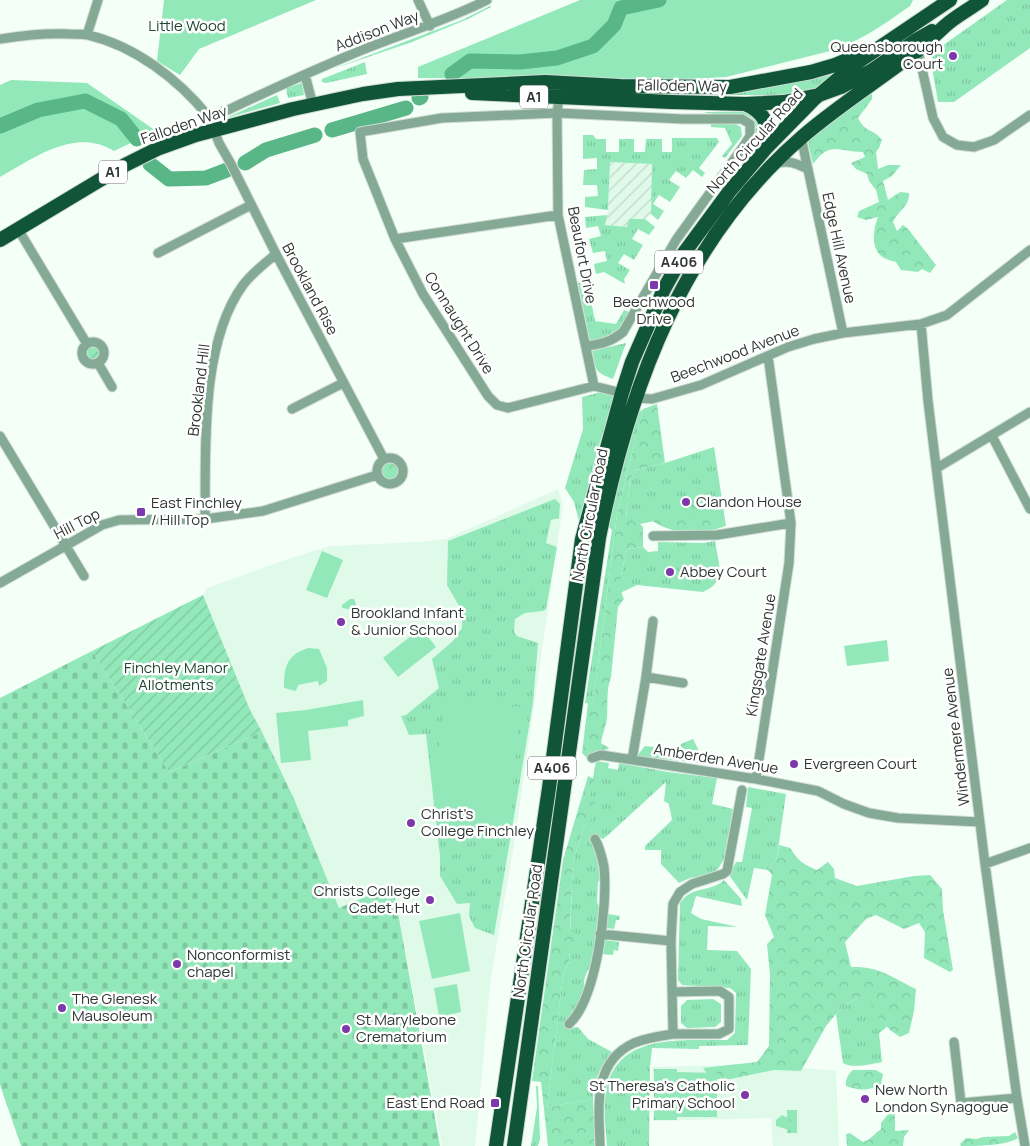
<svg xmlns="http://www.w3.org/2000/svg" width="1030" height="1146" viewBox="0 0 1030 1146" font-family="Manrope,sans-serif">
<style>
.built{fill:#e0faea}
.industrial{fill:url(#industrial-furrows)}
.grass{fill:url(#grass-tufts)}
.forest{fill:url(#forest-crowns)}
.cemetery{fill:url(#cemetery-stones)}
.park{fill:#92e8b9}
.garden{fill:url(#garden-furrows)}
.lines{fill:none;stroke-linecap:round;stroke-linejoin:round}
.river{stroke:#59b686;stroke-width:15}
.minor-casing{stroke:#d1dbd5;stroke-width:11}
.trunk-casing{stroke:#d1dbd5;stroke-width:16}
.minor{stroke:#84a994;stroke-width:9}
.trunk{stroke:#105538;stroke-width:14}
.poi-dot{fill:#7d38ac;stroke:#fff;stroke-width:2}
.labels{text-anchor:middle;stroke-width:5;stroke-linejoin:round;paint-order:stroke}
.shield{fill:#fff;stroke:#6e7370;stroke-width:1}
.shield-label{font-size:14px;font-weight:bold;fill:#303733}
.park-label{font-size:15px;fill:#1f4733;stroke:#fff}
.street-label{font-size:15px;fill:#303733;stroke:#fff}
.poi-label{font-size:15px;fill:#303733;stroke:#fff;text-anchor:start}
</style>
<defs>
<pattern id="industrial-furrows" width="10" height="10" patternUnits="userSpaceOnUse" patternTransform="scale(1.25)"><rect width="10" height="10" fill="#e0faea"/><path d="M-1 1l2-2M0 10L10 0M9 11l2-2" fill="none" stroke="#c0d7c9"/></pattern>
<pattern id="grass-tufts" width="24" height="20" patternUnits="userSpaceOnUse" patternTransform="scale(1.25)"><rect width="24" height="20" fill="#92e8b9"/><path d="M3 7l-1-3M5 7V3M7 7l1-3M15 17l-1-3M17 17v-4M19 17l1-3" fill="none" stroke="#7ec8a0"/></pattern>
<pattern id="forest-crowns" width="20" height="18" patternUnits="userSpaceOnUse" patternTransform="scale(1.25)"><rect width="20" height="18" fill="#92e8b9"/><path d="M2 6a3 3 0 1 1 6 0M12 15a3 3 0 1 1 6 0" fill="none" stroke="#7ec8a0"/></pattern>
<pattern id="cemetery-stones" width="16" height="16" patternUnits="userSpaceOnUse" patternTransform="scale(1.25)"><rect width="16" height="16" fill="#92e8b9"/><path d="M2 7V4a2 2 0 0 1 4 0v3zM10 15v-3a2 2 0 0 1 4 0v3z" fill="#7ec8a0"/></pattern>
<pattern id="garden-furrows" width="10" height="10" patternUnits="userSpaceOnUse" patternTransform="scale(1.25)"><rect width="10" height="10" fill="#92e8b9"/><path d="M-1 1l2-2M0 10L10 0M9 11l2-2" fill="none" stroke="#7ec8a0"/></pattern>
</defs>
<rect width="100%" height="100%" fill="#f4fff8"/>
<path class="built" d="M558,489L563,505L514,845L491,977L475,1146H442L393,885L339,908L295,801L250,710L203,595L207,588L285,560L330,546L420,542L446,539Z
M760,1064L836,1071L839,1146H773L771,1118L653,1121L652,1067Z"/>
<path class="industrial" d="M610,162L653,164L651,214L645,219H629L628,227L604,225L608,210Z"/>
<path class="grass" d="M1007,0H1030V48L954,102H938L931,62L935,51Z
M490,6L491,7L468,19L412,42L333,69L462,20Z
M365,62L367,74L326,83L322,82V79Z
M841,67L817,88L782,95H710V94L749,91L797,81Z
M302,83L304,95L288,98L286,88Z
M277,95L280,103L226,118Z
M704,112H748L761,122V133L757,141L732,168C739,158 768,127 750,117C744,113 734,114 726,114C719,114 709,114 704,112Z
M711,123H734L741,127L742,136L725,158L722,156L732,144L725,128L711,127Z
M583,135H593L596,139H606V152H619V139H634V152H645L646,139H662V152H672V138H717L719,142L699,168L705,173L702,177L693,170L686,178L676,171L669,180L680,187L670,202L659,195L653,204L664,211L658,220L651,214L652,164L610,162L608,210L585,207V197L598,196L597,185H583L584,170L597,169V158L583,159Z
M607,215L605,225L627,227L629,219H645L655,227L649,235L638,229L632,239L643,245L634,260L624,254L618,263L630,270L624,279L625,284L604,272L596,274L594,264L607,261L605,251L593,253L589,239L601,236L598,226L586,228L585,217Z
M587,281L595,321L616,324L624,310L629,312C616,337 618,337 590,341L578,283Z
M626,343L613,379C594,372 596,370 592,351Z
M601,392H608L613,396V403L599,445L579,521L574,502L565,488L583,429L582,397Z
M643,409L617,515L593,704L585,703L612,530L608,526L617,484L639,412Z
M714,447L726,526C719,528 710,532 703,533C685,533 667,531 653,521L640,524L626,519L630,479L636,470L665,463Z
M555,499L560,504L559,518L551,520L546,543L557,547L546,609L543,611L525,613L515,619L514,632L517,636L538,643L533,703L494,935L475,928L469,916L470,903L457,904L440,876V856L426,734L409,735L401,716L406,715L439,688L432,659L453,641L462,628V611L447,585L448,541Z
M715,541C718,563 728,581 703,592L637,585L620,593V580L627,549L643,547L648,552L658,551V542L703,543Z
M693,739L701,755L699,763L637,756L645,746L679,750L681,744Z
M596,761L609,763L608,768L618,770L619,763L668,772L717,778L712,804L733,809L724,859L718,869L709,875L690,878L679,883L661,864V850H645V846L672,820L669,804L664,801L666,782L608,835L603,839L596,835L590,840L596,848L600,879L598,882L597,902L599,907L592,964C586,971 582,982 585,990L574,1016L565,1024L569,1028L578,1027L588,1039L612,1052C600,1067 594,1080 593,1099L547,1107L563,976L569,961L573,862L585,823Z
M748,787L786,794L777,857L768,870L754,868L747,900L729,875L736,862H742L752,808L746,807Z
M724,880L741,899L742,906L696,896L691,913L701,919L738,927L708,926L707,950L737,951L751,969L748,1045L699,1046V1049L652,1048L650,1067L649,1146H607C606,1129 603,1109 606,1092C616,1032 682,1041 727,1040L735,1033L736,993L730,988L682,985L678,980L680,903C692,885 710,893 724,880Z
M608,914L620,916L619,920H616L614,929L606,928Z
M604,940L619,942L618,951L614,950L613,955L602,954Z
M861,996L868,1000L887,1027L879,1033L882,1062C871,1064 852,1069 843,1063L836,1014L842,1007Z
M713,999L721,1004V1022L715,1027L687,1028L681,1023V1006L687,1000Z
M654,1069H677V1120H654Z
M536,1086H538L540,1139L538,1146H531L537,1107Z
M787,1110H797V1133H787Z"/>
<path class="forest" d="M872,93V99L858,118C865,133 873,128 882,140L879,148L876,152L878,169L888,165H901L892,176L883,181L888,200L900,192L909,193C910,206 898,211 893,222L897,231L903,225L908,229L936,265L930,273L922,269L918,272L901,270L896,262C893,261 888,260 884,258C870,250 873,229 878,217L866,220L857,217L859,211L879,202L876,190L869,181L867,174L856,169L851,163L865,157L863,152C838,152 831,140 813,164L808,143C817,127 856,104 872,93Z
M657,404L665,463L636,470L630,479L626,518L640,524L643,527V547L627,549C624,565 616,584 624,599L618,607L611,677C606,690 608,705 607,718C606,726 602,735 601,743L609,748C602,754 595,751 587,758L582,753L588,703L593,704L617,515L643,409Z
M381 471a9 9 0 1 1 18 0a9 9 0 1 1-18 0Z
M655,513L664,516L672,514L689,513L709,516L713,513L719,516L721,524C704,538 671,533 653,521L644,523L642,515Z
M588,776L594,779L590,796C600,804 594,814 589,824L585,823L573,862L570,929L580,938L577,950L569,953V961L563,976L547,1107L593,1099L595,1146H548L541,1082L532,1081L563,860Z
M779,845L790,848C799,861 802,864 817,870L828,862L834,869L835,878L857,886L914,876L930,875L942,889L943,910L953,970L950,972L924,958L925,932L919,923L904,929L876,915L866,919L845,942L851,967C879,966 891,977 916,989L914,1011L909,1033L900,1037L890,1030L881,1020L868,1001L861,996L842,1007L826,1026L801,1071L774,1070L731,1079H711L703,1068L757,1062L769,1046L770,975L767,944L774,937L765,915L772,875L768,870L777,857Z
M853,1070H876L883,1074L881,1084C869,1091 859,1091 846,1086C845,1080 848,1074 853,1070Z
M889,1113H895V1131L909,1130L904,1137L903,1146H847L846,1134L850,1133L863,1142L868,1140L881,1129V1123Z
M782,1115L794,1121L795,1125L789,1130L776,1126V1120Z
M1015,1132L1018,1138C1004,1146 979,1146 961,1146L960,1144L966,1138L977,1139L983,1137L1009,1136Z"/>
<path class="cemetery" d="M92,651L169,772L262,732L295,801L339,908L393,885L440,1146H21L0,1085V698Z"/>
<path class="park" d="M164,0H316L199,49L180,75L157,61Z
M580,0H913L910,6C886,23 862,40 834,50L726,77L647,81L555,78H418V67Z
M11,80L87,83L156,131L114,151C75,127 34,158 0,177V85Z
M322,551L343,560L327,598L306,590Z
M350,599H354L356,604L354,610L342,608V605Z
M421,628L436,647L398,677L383,658Z
M887,640L889,661L847,666L844,646Z
M308,648L319,649L327,668V681L319,686L318,681L298,685L296,691L284,688C284,668 286,655 308,648Z
M363,700L364,716L348,720V726L308,731L311,760L281,763L276,713L306,710Z
M444,700L520,707L509,828L432,821Z
M460,913L470,971L432,979L419,921Z
M457,984L461,1012L439,1017L434,988Z
M677,1072L717,1073V1117H677Z"/>
<path class="garden" d="M85 353a8 8 0 1 1 16 0a8 8 0 1 1-16 0Z
M203,595L250,710L262,732L169,772L92,651Z"/>
<g class="lines">
<path class="river" d="M452,74L470,61L520,62L557,58L593,46L614,25L621,8L659,0
M419,98L421,97
M0,126L38,110L85,101L121,119L137,139
M332,130L406,108
M245,163L266,150L315,135
M150,164L169,179L206,178L227,170"/>
<g class="minor-casing">
<path id="minor" d="M418,0L430,26
M87,35L98,0
M0,39C25,35 44,33 69,34C75,34 82,34 88,35C135,46 178,79 208,116L228,110C272,89 316,69 362,50C404,33 445,21 487,0
M918,51L933,118L943,137L957,145L974,147L994,140L1030,115
M305,75L313,105
M559,98L557,113L558,215L594,386
M214,130L219,143L231,164L276,254L384,459
M801,137L843,333
M776,164C787,159 797,164 808,169
M18,229L87,344
M395,239L558,215
M158,253L251,205
M921,324L928,401L985,864L1017,1098L1025,1146
M82 353a11 11 0 1 1 22 0a11 11 0 1 1-22 0Z
M587,346C601,344 611,342 623,332L676,240L743,147L750,136V124L742,119H683L557,113L442,118L360,132L363,159L395,239L423,294L488,396L497,405L508,408L594,386L622,393
M98,363L112,387
M635,398L652,399L701,385L788,347L814,339L843,333L921,324L947,315L1030,250
M292,409L343,383
M0,436L84,576
M992,436L1030,509
M377 471a13 13 0 1 1 26 0a13 13 0 1 1-26 0Z
M937,468L1030,412
M205,519C206,449 200,344 243,285C253,272 264,264 276,254
M653,536L717,535L791,523
M0,583L102,525L119,520L205,519L263,511L377,475
M646,677L683,683
M592,758L601,755L756,779L818,791L844,804L869,813L898,818L980,822
M632,760L646,677L653,621
M756,779L789,563L791,523L768,356
M985,864L1030,848
M600,934L671,941
M672,992L720,991L729,997V1029L719,1034H673
M569,1024C597,999 608,904 604,867C602,857 600,848 595,839
M954,1042L961,1103L1017,1098
M600,1146C599,1108 592,1062 634,1043C646,1038 660,1036 673,1034L671,941L673,904L680,892L692,884L723,874L727,871L742,790"/>
</g>
<g class="trunk-casing">
<path id="trunk" d="M472,93L671,102L745,104L784,102L819,95L841,87L871,71L916,40L932,31
M745,104C765,112 771,127 766,148
M0,240L125,165L157,149L196,135L293,109L363,94L398,89L545,82L620,86L730,87L811,72L835,65L861,54
M496,1146L549,788L582,539L622,393L632,362L664,289L684,253L729,192L766,148L813,100L858,62L950,0
M514,1146L599,538C629,388 682,241 802,137C838,106 879,80 917,51C927,44 936,34 945,26C956,16 970,9 982,0"/>
</g>
<use href="#minor" class="minor"/>
<use href="#trunk" class="trunk"/>
</g>
<g class="poi-dot">
<circle cx="953" cy="56" r="5"/>
<rect x="649" y="280" width="10" height="10" rx="2.5"/>
<circle cx="686" cy="502" r="5"/>
<rect x="136" y="507" width="10" height="10" rx="2.5"/>
<circle cx="670" cy="572" r="5"/>
<circle cx="341" cy="622" r="5"/>
<circle cx="794" cy="764" r="5"/>
<circle cx="411" cy="823" r="5"/>
<circle cx="430" cy="900" r="5"/>
<circle cx="177" cy="964" r="5"/>
<circle cx="62" cy="1008" r="5"/>
<circle cx="346" cy="1029" r="5"/>
<circle cx="745" cy="1095" r="5"/>
<circle cx="865" cy="1099" r="5"/>
<rect x="490" y="1098" width="10" height="10" rx="2.5"/>
</g>
<g class="labels">
<g class="shield">
<rect x="520" y="85.5" width="28" height="23" rx="4"/>
<rect x="99" y="160.5" width="28" height="23" rx="4"/>
<rect x="655" y="250.5" width="48" height="23" rx="4"/>
<rect x="528" y="756.5" width="48" height="23" rx="4"/>
</g>
<g class="shield-label">
<text x="534" y="102">A1</text>
<text x="113" y="177">A1</text>
<text x="679" y="267">A406</text>
<text x="552" y="773">A406</text>
</g>
<g class="park-label">
<text x="187" y="31">Little Wood</text>
<text x="176" y="673">Finchley Manor<tspan x="176" dy="17">Allotments</tspan></text>
</g>
<g class="street-label">
<text transform="translate(377 31) rotate(-21)" y="5">Addison Way</text>
<text transform="translate(682 86) rotate(1)" y="5">Falloden Way</text>
<text transform="translate(184 125) rotate(-19)" y="5">Falloden Way</text>
<text transform="translate(755 141) rotate(-48)" y="5">North Circular Road</text>
<text transform="translate(839 248) rotate(78)" y="5">Edge Hill Avenue</text>
<text transform="translate(582 255) rotate(79)" y="5">Beaufort Drive</text>
<text transform="translate(310 289) rotate(62)" y="5">Brookland Rise</text>
<text transform="translate(459 323) rotate(58)" y="5">Connaught Drive</text>
<text transform="translate(735 354) rotate(-21)" y="5">Beechwood Avenue</text>
<text transform="translate(199 390) rotate(-83)" y="5">Brookland Hill</text>
<text transform="translate(590 515) rotate(-79)" y="5">North Circular Road</text>
<text transform="translate(77 524) rotate(-27)" y="5">Hill Top</text>
<text transform="translate(761 655) rotate(-81)" y="5">Kingsgate Avenue</text>
<text transform="translate(956 737) rotate(-97)" y="5">Windermere Avenue</text>
<text transform="translate(716 759) rotate(9)" y="5">Amberden Avenue</text>
<text transform="translate(528 931) rotate(-82)" y="5">North Circular Road</text>
</g>
<g class="poi-label">
<text x="943" y="52" text-anchor="end">Queensborough<tspan x="943" dy="17">Court</tspan></text>
<text x="654" y="307" text-anchor="middle">Beechwood<tspan x="654" dy="17">Drive</tspan></text>
<text x="696" y="507">Clandon House</text>
<text x="151" y="508">East Finchley<tspan x="151" dy="17">/ Hill Top</tspan></text>
<text x="680" y="577">Abbey Court</text>
<text x="351" y="618">Brookland Infant<tspan x="351" dy="17">&amp; Junior School</tspan></text>
<text x="804" y="769">Evergreen Court</text>
<text x="421" y="819">Christ's<tspan x="421" dy="17">College Finchley</tspan></text>
<text x="420" y="896" text-anchor="end">Christs College<tspan x="420" dy="17">Cadet Hut</tspan></text>
<text x="187" y="960">Nonconformist<tspan x="187" dy="17">chapel</tspan></text>
<text x="72" y="1004">The Glenesk<tspan x="72" dy="17">Mausoleum</tspan></text>
<text x="356" y="1025">St Marylebone<tspan x="356" dy="17">Crematorium</tspan></text>
<text x="735" y="1091" text-anchor="end">St Theresa's Catholic<tspan x="735" dy="17">Primary School</tspan></text>
<text x="875" y="1095">New North<tspan x="875" dy="17">London Synagogue</tspan></text>
<text x="485" y="1108" text-anchor="end">East End Road</text>
</g>
</g>
</svg>
